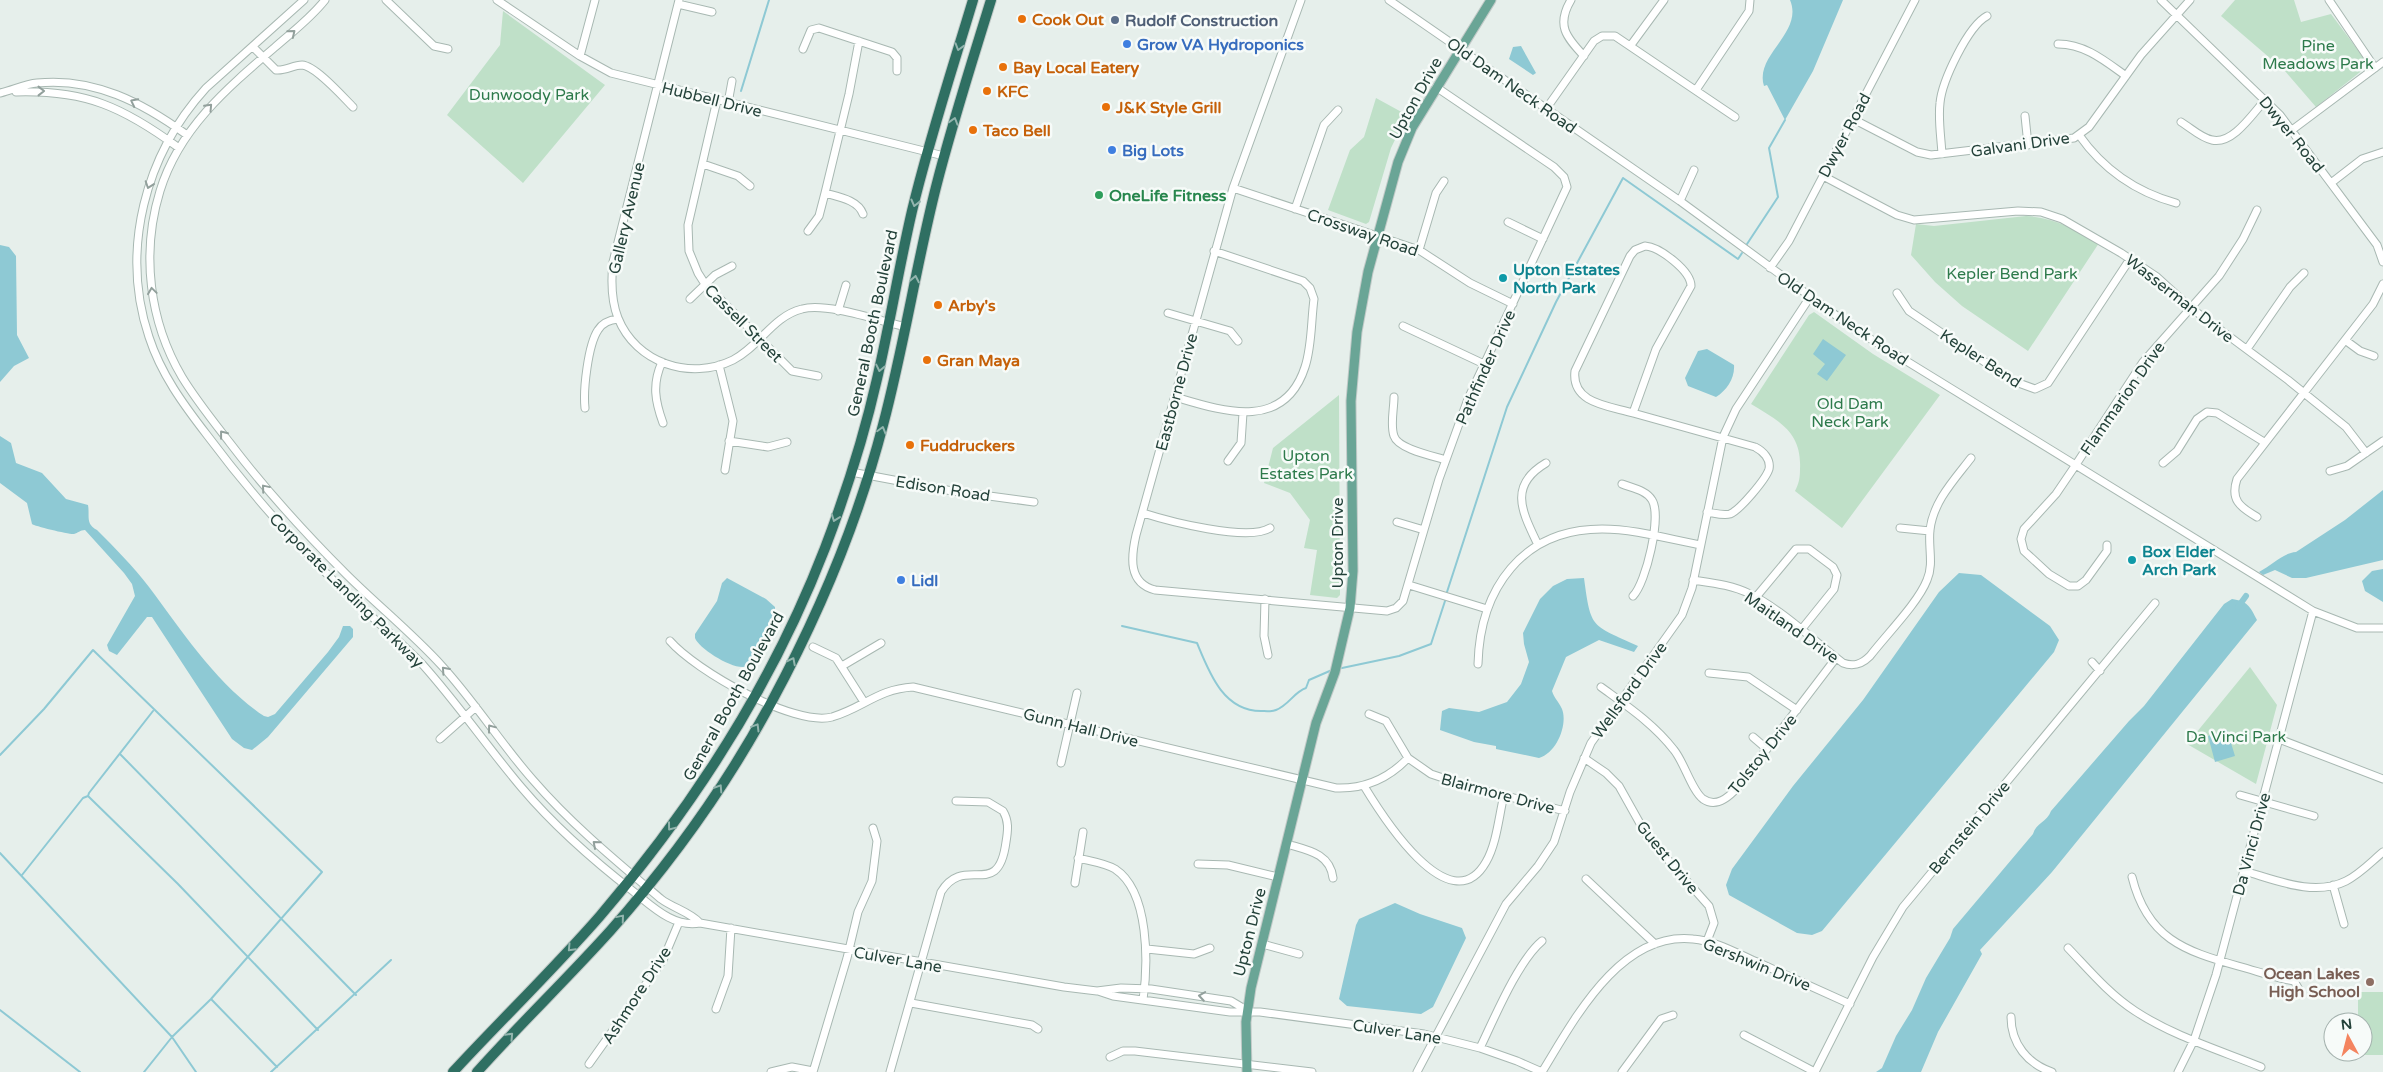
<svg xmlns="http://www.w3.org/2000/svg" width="2383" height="1072" viewBox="0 0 2383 1072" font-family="'Varela Round',sans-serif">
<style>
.green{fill:#bfe0c8}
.water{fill:#8ec9d4}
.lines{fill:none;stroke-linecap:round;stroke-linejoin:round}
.stream{stroke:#8ec9d4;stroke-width:2}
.canal{stroke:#8ec9d4;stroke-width:6}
.minor-casing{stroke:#a8b8b2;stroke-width:9}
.major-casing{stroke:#c2cac8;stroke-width:11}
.highway-casing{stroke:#c2cac8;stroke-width:12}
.minor{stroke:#fff;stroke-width:7}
.major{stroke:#6aa596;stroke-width:9}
.highway{stroke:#2f6f62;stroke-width:10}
.oneway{stroke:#92a09c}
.oneway2{stroke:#93b5ae}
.food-dot{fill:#e8710a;stroke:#f7fbf9;stroke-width:2}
.service-dot{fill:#5c6f8a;stroke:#f7fbf9;stroke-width:2}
.shop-dot{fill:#3f7fe0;stroke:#f7fbf9;stroke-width:2}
.leisure-dot{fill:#2e9e5b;stroke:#f7fbf9;stroke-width:2}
.culture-dot{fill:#0f9aa8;stroke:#f7fbf9;stroke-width:2}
.education-dot{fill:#8d6e63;stroke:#f7fbf9;stroke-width:2}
.labels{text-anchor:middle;stroke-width:5;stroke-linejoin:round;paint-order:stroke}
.food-label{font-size:16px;font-weight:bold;fill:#c56008;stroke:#f7fbf9;text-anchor:start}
.service-label{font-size:16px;font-weight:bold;fill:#4e5e75;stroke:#f7fbf9;text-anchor:start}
.shop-label{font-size:16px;font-weight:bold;fill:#366cbe;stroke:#f7fbf9;text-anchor:start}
.park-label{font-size:16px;fill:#2d7a4b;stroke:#f7fbf9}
.street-label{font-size:16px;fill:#24423a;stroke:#f7fbf9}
.leisure-label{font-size:16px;font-weight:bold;fill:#27864d;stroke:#f7fbf9;text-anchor:start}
.culture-label{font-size:16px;font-weight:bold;fill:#0d838f;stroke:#f7fbf9;text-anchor:start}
.education-label{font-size:16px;font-weight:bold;fill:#785e54;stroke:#f7fbf9;text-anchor:end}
</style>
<rect width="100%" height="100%" fill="#e6efeb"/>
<path class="green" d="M2235,0H2294L2301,22L2331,14L2369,65L2316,107L2285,71L2221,16Z
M503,11L605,85L523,183L447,115L500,45Z
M1376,98L1407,115L1391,148L1369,222L1366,224L1328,210L1350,150L1364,137Z
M2026,216C2054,218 2075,229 2099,243L2028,351L1962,306L1935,282L1911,255L1916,224L1934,226Z
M1814,312L1873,354L1940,395L1842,528L1795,491C1799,483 1800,478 1800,469C1802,432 1779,421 1751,404L1809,315Z
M1339,395L1340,595L1337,598L1310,595L1317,550L1304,548L1310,520L1290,493L1264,483L1273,448Z
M2250,667L2277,705L2256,784L2187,744Z
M2358,992H2383V1055H2358V1052H2363V1022H2358Z"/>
<path class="water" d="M1790,0H1843L1813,71L1785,120L1767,85L1764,86C1754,55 1804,33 1790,0Z
M1521,46L1536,73L1533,75L1509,59L1513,47Z
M0,245L9,247L16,256L17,335L29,358L14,366L0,382Z
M1823,339L1846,355L1827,381L1817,374L1825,364L1813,354Z
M1707,349L1734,365C1735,378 1727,390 1716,397L1688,386L1685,378L1698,351Z
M0,436L11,443L16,463L42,473L66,499L88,505C90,516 85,524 97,530C115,548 133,566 149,587C183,632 216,684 264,716L268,717L275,714L328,652L339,637L343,626H350L353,629V637L268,737L252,750L244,748L232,739L152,617H147L117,655L109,651L107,645L135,596L132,584L124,573L85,530C80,530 78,533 74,534C71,535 34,526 32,524L27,503L0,483Z
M2383,490V560L2306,578H2292L2275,570L2263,575L2259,572C2272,565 2283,553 2296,552L2345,520Z
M2383,569V602L2365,591L2362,581L2372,571Z
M1959,573L1981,575L2050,626L2059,640L2054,652L1822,931L1812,935L1797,933L1729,895L1726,885L1732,869L1793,786L1863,700L1939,592Z
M727,578L766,599L775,607C776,616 755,661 747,666C736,672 699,649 695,638V634L717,601L722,583Z
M1584,578C1591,630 1591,624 1638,646L1634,652L1599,640L1566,657L1552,691C1554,698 1559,702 1562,709C1568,724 1557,753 1539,758L1496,749V746L1474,742L1440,730L1442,711L1449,708L1479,712L1507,702L1521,684L1529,662L1524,644L1523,633L1540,599L1553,586L1567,579Z
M2232,599C2247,601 2250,606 2257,620L2052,872L1980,950L1982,954L1938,1032L1921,1072H1876L1882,1068L1896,1036L1912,1010L1926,978L1950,938L1953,929L2033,834C2036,823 2047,822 2051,811L2129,721L2144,706L2224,604Z
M2227,730L2235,756L2215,762L2208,736Z
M1395,903L1420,914L1462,928L1466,938L1433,1007L1421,1014L1347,1006L1339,999L1356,925L1359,919Z"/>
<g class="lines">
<path class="stream" d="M741,91L769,0
M1747,244L1778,197L1769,148L1785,120
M1447,592L1507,407L1556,302L1623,178L1738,259L1742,253
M1122,626L1197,643C1209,672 1223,711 1261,711C1265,711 1271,712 1276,710C1289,705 1294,692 1306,688L1309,680L1332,670
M1342,668L1399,656L1431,644L1445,601
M120,754L356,995
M0,755L44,709L93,650L322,872L211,999L172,1037L144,1072
M88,796L178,884L318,1030
M0,853L172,1037L196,1072
M22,875L83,798L88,796L89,793L153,711
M211,999L277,1067
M0,1010L80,1072
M271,1072L391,960"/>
<path class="canal" d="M2238,607L2246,596"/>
<g class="minor-casing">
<path id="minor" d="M304,0L206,88C145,155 120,250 149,337C161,374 183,404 207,435C246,487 289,537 336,583C364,611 395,636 423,665C458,704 488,748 522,788C555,827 594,861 634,892C653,907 674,928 700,923L1064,987L1097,991L1121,988L1151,989L1231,1001L1248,1011
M325,0C310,19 292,32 274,48C226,89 179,129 160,191C141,253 149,321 182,377C196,400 213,421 230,443C265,489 304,532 346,574C377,605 412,633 442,666C475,702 501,744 533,780C571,824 616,861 661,899C673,908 690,912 700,923
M386,0L434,46L448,49
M497,0L580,56L611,73L944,156
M679,0L613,262C611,281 611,300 618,318C636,363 690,381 733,360C759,347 773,316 802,309C826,302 880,321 906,327
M1301,0L1233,188L1136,535C1131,557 1128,583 1155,590L1387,611L1396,608L1403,601L1439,479L1468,399L1567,187L1564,177L1554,167L1436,87
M1389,0L1680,201L1856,330L2313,611L2357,628H2383
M1571,0C1556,25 1566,37 1584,56
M2161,0L2280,115L2377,245L2383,262
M2329,0L2375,68
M678,4L712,12
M2058,44C2085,44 2105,61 2126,76
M1631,45L1664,0
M253,47L276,70C286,71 293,65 302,65C316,66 343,97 353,107
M803,49L811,30L819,28L892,52L897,58V71
M580,56L595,0
M1696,90L1749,11L1750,0
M16,92C86,90 123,107 179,148
M0,93C13,90 25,84 37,83C94,77 143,103 187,135
M717,100L688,225L689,251L698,273L705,284L792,371L818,376
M728,103L732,81
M1546,109L1594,41L1602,36H1615L1735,117
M2025,116L2028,145
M1853,119L1917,152L1931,155L2074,138L2089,127L2141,55L2190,0
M2181,122C2191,128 2201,138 2212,140C2233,145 2253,113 2266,99
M2292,130L2383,62
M2079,135C2103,169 2136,192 2176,203
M1942,154C1941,137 1938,119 1940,103C1942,81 1968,26 1987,16
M703,164L738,176L750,186
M1823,176L1897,215L1914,220L2018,211L2041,212L2062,219L2121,253L2157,277L2191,308L2288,380L2346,427L2366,453
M2331,183L2362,159L2383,152
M1233,188L1419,250L1470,283L1513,304
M825,193C839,197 858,200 863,214
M1680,201L1694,170
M1295,209L1324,125L1338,110
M1508,222L1543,239
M808,231L819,216L825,193L849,94L859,41
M1645,246C1660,247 1691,271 1691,286L1656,349L1633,413C1610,406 1571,404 1575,371L1630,256L1635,250Z
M1419,250L1436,193L1444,181
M1770,268L1789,241L1915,0
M1897,293L1909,311L2013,381L2035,389L2048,383L2130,259
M690,299L715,275L732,266
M838,311L846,285
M1168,313L1230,331L1238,341
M1403,326L1484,364
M2345,340L2360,351L2374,356
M2247,349L2290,287L2304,273
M662,362C652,384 655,401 663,423
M719,365L733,421L725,470
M1175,397C1222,411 1284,432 1305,367C1312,346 1311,321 1314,299L1310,288L1303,281L1214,251
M1394,397C1394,409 1390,425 1394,436C1398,449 1433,456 1446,460
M585,408C583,390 588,345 598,330C603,322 610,320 618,319
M1633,413L1755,447C1763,451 1771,459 1769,469C1766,479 1740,510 1730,514C1723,516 1714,513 1707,512
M729,441L768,447L787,442
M1228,461L1241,443L1243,413
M2163,463L2177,451L2197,419L2207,412L2217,413L2264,442
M2330,471L2347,466L2383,441
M851,472L952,491L1034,502
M1622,484C1632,488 1646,490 1652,500C1662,516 1646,583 1633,596
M1143,513C1168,521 1248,542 1270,528
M2257,517C2240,507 2230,500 2237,479L2373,304L2383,284
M1397,522L1424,530
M1900,528L1930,531
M1538,545C1523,513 1507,486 1546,463
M2107,545V551L2086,580L2078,586H2069L2049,574L2024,551L2021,539L2024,529L2056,494L2075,466L2143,362L2219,276L2243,239L2257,210
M1693,580C1713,583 1732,585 1750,594C1782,610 1814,641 1843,663C1854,667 1862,664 1870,656C1886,635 1918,603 1927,580C1934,564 1928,547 1930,530C1933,502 1954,480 1971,458
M1409,585L1487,609
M1756,597L1796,549H1809L1833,567L1837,575L1834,589L1801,630
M1265,599L1264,636L1268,655
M670,641C695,670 794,727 832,717C863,708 878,689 913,687L1336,788C1364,789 1389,778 1408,758
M813,647L836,658L864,702
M2092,662L2100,671
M1478,664C1480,589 1522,529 1602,529C1635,529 1668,539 1700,545
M842,666L881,643
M1709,673L1748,677L1797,710
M1601,687C1627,706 1654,724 1674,750C1684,762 1692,791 1703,799C1716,808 1728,798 1737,788L1836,658
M1369,714L1386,721L1408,758L1431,774L1467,786L1565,811
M1753,737L1767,749
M440,739L476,707
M2279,739L2383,779
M1584,758L1606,773L1619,786L1647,836L1709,906L1714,923L1707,941
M1061,763L1077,693
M1364,786C1381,814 1450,925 1486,862C1497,843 1499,815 1504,795
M2240,795L2314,816
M1287,844C1307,850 1330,853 1333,878
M1078,858C1090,861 1105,863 1115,869C1150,892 1148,965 1143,1000
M1198,864L1228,865L1278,877
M2244,871C2276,880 2314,897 2346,881C2360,874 2371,862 2383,852
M2132,877C2147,938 2184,951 2238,966C2257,971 2275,978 2294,981L2300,991
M1586,879L1655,944
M1075,883L1083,832
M2333,885L2344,924
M1262,944L1299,954
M2068,948C2089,970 2109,994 2135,1011C2173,1036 2219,1050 2261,1067
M1147,949L1194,954L1210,948
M1098,991L1113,996L1230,1012H1260L1424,1034L1480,1048L1517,1061L1542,1072C1574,1020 1620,931 1693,939C1716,941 1736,953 1757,962C1788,976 1819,990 1850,1004
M911,1003L1032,1025L1038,1029
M716,1009L728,976L731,928
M2011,1017C2011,1044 2028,1064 2052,1072
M1744,1035L1815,1072
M1480,1048C1494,1019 1518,961 1542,941
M1110,1057L1123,1051H1135L1312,1072
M589,1064L663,960L679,922
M771,1072L792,1067L813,1071
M813,1072L847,958L858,912L872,881L877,841L873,828
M890,1072L941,892C965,853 998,902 1006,842C1008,830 1009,821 1003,811L988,802L956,801
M1417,1072L1506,904L1538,866L1554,842L1570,792L1591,743L1682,615L1692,588L1723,437L1736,409L1810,297
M1622,1072L1661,1019L1673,1015
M1815,1072L1873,957L1903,907L2155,603
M2178,1072L2194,1040L2216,975L2313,611"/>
</g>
<g class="major-casing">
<path id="major" d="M1247,1072L1246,1022L1251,988L1316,723L1335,672L1350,608L1353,571L1351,401L1357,332L1368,272L1398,162L1412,128L1491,0"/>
</g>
<g class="highway-casing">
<path id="highway" d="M453,1072C501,1020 553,970 600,916C693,807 773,683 825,548C846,493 864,436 877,379C890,323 899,267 912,211C929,140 952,70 973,0
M477,1072C520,1024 567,979 611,930C672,861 728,783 772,701C819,614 858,521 883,425C904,346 916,266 936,187C952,124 972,62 991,0"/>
</g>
<use href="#minor" class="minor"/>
<use href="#major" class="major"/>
<use href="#highway" class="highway"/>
</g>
<defs><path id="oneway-chevron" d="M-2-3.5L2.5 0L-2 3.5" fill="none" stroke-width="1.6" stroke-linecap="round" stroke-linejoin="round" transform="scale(1.25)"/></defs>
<g class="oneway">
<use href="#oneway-chevron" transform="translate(292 33) rotate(-39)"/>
<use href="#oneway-chevron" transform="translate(41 91)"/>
<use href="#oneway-chevron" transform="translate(134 102) rotate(-153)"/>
<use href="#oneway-chevron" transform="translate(209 107) rotate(-47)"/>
<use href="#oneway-chevron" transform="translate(149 185) rotate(109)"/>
<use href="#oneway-chevron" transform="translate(152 291) rotate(-98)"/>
<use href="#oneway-chevron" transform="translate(223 434) rotate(-128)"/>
<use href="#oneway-chevron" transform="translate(265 488) rotate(-130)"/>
<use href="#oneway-chevron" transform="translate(445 670) rotate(-132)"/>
<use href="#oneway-chevron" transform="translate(491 728) rotate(-127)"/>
<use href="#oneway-chevron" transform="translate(596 844) rotate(-139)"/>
<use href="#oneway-chevron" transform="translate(1202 996) rotate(-171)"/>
</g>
<g class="oneway2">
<use href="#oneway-chevron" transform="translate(959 47) rotate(107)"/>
<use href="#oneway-chevron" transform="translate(954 121) rotate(-73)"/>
<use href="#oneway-chevron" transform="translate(915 203) rotate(104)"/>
<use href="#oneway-chevron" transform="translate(915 279) rotate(-79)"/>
<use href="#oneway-chevron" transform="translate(880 368) rotate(102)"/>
<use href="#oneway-chevron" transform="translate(882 430) rotate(-74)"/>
<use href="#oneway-chevron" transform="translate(835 518) rotate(110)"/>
<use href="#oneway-chevron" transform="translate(792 661) rotate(-63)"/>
<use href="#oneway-chevron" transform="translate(756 727) rotate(-59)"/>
<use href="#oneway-chevron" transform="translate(719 788) rotate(-57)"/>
<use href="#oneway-chevron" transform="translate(671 827) rotate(127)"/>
<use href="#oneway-chevron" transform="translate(621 918) rotate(-50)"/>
<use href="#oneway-chevron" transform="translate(571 948) rotate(133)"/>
<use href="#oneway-chevron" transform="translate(510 1036) rotate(-47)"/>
</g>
<g class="food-dot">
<circle cx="1022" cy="19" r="5"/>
<circle cx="1003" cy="67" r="5"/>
<circle cx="987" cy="91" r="5"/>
<circle cx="1106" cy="107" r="5"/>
<circle cx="973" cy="130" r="5"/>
<circle cx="938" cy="305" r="5"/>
<circle cx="927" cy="360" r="5"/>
<circle cx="910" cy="445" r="5"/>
</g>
<circle class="service-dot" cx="1115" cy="20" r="5"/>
<g class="shop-dot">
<circle cx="1127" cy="44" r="5"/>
<circle cx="1112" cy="150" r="5"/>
<circle cx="901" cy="580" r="5"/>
</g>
<circle class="leisure-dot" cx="1099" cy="195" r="5"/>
<g class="culture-dot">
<circle cx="1503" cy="278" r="5"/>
<circle cx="2132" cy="560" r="5"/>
</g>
<circle class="education-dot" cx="2370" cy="982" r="5"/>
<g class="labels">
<g class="food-label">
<text x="1032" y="25">Cook Out</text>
<text x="1013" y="73">Bay Local Eatery</text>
<text x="997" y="97">KFC</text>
<text x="1116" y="113">J&amp;K Style Grill</text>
<text x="983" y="136">Taco Bell</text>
<text x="948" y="311">Arby's</text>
<text x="937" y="366">Gran Maya</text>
<text x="920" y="451">Fuddruckers</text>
</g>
<g class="service-label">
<text x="1125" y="26">Rudolf Construction</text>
</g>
<g class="shop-label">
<text x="1137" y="50">Grow VA Hydroponics</text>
<text x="1122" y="156">Big Lots</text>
<text x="911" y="586">Lidl</text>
</g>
<g class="park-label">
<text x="2318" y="51">Pine<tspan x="2318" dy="18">Meadows Park</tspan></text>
<text x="529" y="100">Dunwoody Park</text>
<text x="2012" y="279">Kepler Bend Park</text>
<text x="1850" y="409">Old Dam<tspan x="1850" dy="18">Neck Park</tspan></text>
<text x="1306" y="461">Upton<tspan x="1306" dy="18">Estates Park</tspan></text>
<text x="2236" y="742">Da Vinci Park</text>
</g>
<g class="street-label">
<text transform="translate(1512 85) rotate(35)" y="6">Old Dam Neck Road</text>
<text transform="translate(1415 98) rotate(-61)" y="6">Upton Drive</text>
<text transform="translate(712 99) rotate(14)" y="6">Hubbell Drive</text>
<text transform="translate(2292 134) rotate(51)" y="6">Dwyer Road</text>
<text transform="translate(1844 135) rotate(-62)" y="6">Dwyer Road</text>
<text transform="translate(2020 144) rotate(-8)" y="6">Galvani Drive</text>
<text transform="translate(626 218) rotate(-77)" y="6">Gallery Avenue</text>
<text transform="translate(1363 232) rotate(19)" y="6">Crossway Road</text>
<text transform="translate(2180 298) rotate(38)" y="6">Wasserman Drive</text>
<text transform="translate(1843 318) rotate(34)" y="6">Old Dam Neck Road</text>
<text transform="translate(744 323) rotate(45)" y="6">Cassell Street</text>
<text transform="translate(872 323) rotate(-78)" y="6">General Booth Boulevard</text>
<text transform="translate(1981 358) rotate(33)" y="6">Kepler Bend</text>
<text transform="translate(1485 367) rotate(-66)" y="6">Pathfinder Drive</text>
<text transform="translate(1176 392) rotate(-75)" y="6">Eastborne Drive</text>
<text transform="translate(2122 398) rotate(-55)" y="6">Flammarion Drive</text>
<text transform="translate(943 488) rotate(9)" y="6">Edison Road</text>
<text transform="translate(1337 543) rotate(-90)" y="6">Upton Drive</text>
<text transform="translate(347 590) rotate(45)" y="6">Corporate Landing Parkway</text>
<text transform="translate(1792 627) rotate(35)" y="6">Maitland Drive</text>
<text transform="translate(1629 690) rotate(-54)" y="6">Wellsford Drive</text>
<text transform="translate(733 696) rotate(-61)" y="6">General Booth Boulevard</text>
<text transform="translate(1081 727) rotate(14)" y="6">Gunn Hall Drive</text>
<text transform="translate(1762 754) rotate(-51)" y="6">Tolstoy Drive</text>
<text transform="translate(1498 793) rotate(15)" y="6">Blairmore Drive</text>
<text transform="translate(1969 827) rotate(-50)" y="6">Bernstein Drive</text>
<text transform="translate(2251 844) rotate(-75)" y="6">Da Vinci Drive</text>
<text transform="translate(1668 857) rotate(51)" y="6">Guest Drive</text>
<text transform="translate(1249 932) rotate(-76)" y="6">Upton Drive</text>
<text transform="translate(898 959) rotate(10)" y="6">Culver Lane</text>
<text transform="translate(1757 964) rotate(22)" y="6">Gershwin Drive</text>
<text transform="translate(636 995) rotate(-57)" y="6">Ashmore Drive</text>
<text transform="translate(1397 1031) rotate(9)" y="6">Culver Lane</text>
</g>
<g class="leisure-label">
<text x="1109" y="201">OneLife Fitness</text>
</g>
<g class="culture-label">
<text x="1513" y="275">Upton Estates<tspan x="1513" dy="18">North Park</tspan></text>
<text x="2142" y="557">Box Elder<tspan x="2142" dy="18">Arch Park</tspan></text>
</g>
<g class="education-label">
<text x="2360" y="979">Ocean Lakes<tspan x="2360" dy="18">High School</tspan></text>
</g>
</g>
<g transform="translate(2348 1037) rotate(353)"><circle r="24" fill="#f7fbf9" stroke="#a3b1ad"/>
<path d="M0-4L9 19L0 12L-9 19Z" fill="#f4845f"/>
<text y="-8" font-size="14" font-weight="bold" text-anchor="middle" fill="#24423a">N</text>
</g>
</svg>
